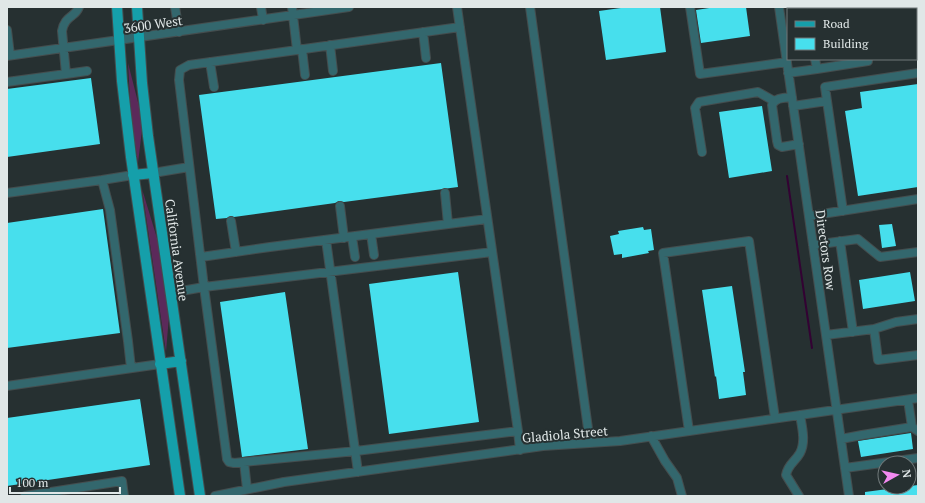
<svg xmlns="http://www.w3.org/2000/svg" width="925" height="503" viewBox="0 0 925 503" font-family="'PT Serif',serif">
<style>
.green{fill:#5b2a5a}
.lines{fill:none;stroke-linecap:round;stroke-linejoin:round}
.stream{stroke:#330233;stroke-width:2}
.building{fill:#47dfed}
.minor-casing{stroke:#444d4e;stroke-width:10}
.major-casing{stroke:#444d4e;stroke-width:12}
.minor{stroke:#33676d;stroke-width:8}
.major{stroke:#159faa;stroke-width:10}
.labels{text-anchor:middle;stroke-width:4;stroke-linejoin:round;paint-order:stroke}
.street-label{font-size:13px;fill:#e0e7e7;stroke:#263031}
</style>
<rect width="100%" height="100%" fill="#263031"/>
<path class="green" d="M128,63L140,110L142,130L138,163L131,118Z
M142,189L160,248L169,316L166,352Z"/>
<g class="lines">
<path class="stream" d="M787,176L812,348"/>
</g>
<path class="building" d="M628,7H660L666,52L606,60L599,11Z
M716,7H746L750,36L701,43L696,10Z
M441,63L458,187L344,202L339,201L335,203L234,217L231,216L227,218L216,219L199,95Z
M91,78L100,144L7,157V89Z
M918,84V187L858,196L845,111L862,108L860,92Z
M762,106L772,171L729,178L719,112Z
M103,209L120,333L7,348V223Z
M892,224L896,246L882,248L879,225Z
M643,227L644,230L651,229L654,250L648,251L649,253L622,258V254L614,255L610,236L619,234L618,231Z
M458,272L479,422L389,434L369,284Z
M910,272L915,301L863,309L859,280Z
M732,286L745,372H743L746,395L719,399L716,376L715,377L702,290Z
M285,292L308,449L242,457L220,302Z
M140,399L150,465L7,486V418Z
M911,433L913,449L861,457L858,441Z
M918,485V496H865V492Z"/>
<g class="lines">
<g class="minor-casing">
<path id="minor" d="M79,7C75,18 65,15 62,31L66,74L87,71
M175,7L179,32
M261,7L263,20
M292,7L297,50L460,27
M457,7L518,431
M530,7L590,443
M690,7L700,74L787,62
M779,7L849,496
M809,7V9
M860,7V9
M830,9L842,7
M907,9L908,7
M7,30L10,55
M423,32L426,58
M330,45L333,71
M302,49L305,75
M297,50L189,65L180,70L179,80L204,287L492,252
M7,56L349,7
M210,62L214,87
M817,69L868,61V59
M788,73L817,69L815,59
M7,82L66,74
M792,97C784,98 776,97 772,105L777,141L778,145L782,147L799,144
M827,101L843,211
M793,106L827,101L825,87L918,73
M702,152L695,108L699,102L758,92L774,101
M153,173L189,167
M7,193L102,180
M445,193L448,224
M340,206L344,238
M809,216L918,199
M231,221L236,252
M371,234L374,255
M352,237L355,257
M326,240L358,472
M840,241L853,332
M813,245L858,239L880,257L918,252
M201,257L270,247L487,219
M170,293L204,287L227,459L229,462L234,463L356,451L518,431L520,450
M874,329L896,322L918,319
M826,335L874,329L878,360L918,355
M131,368L128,341L110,210L102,180L133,175
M7,386L160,364
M908,400L912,427L918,431
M689,431L663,253L749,241L775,418
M651,436L665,461L677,478L682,496
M841,439L862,435L912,427
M244,462L247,489
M845,468L918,458
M25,496L122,481L124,496
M215,496L284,482L543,446L620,441L918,398
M799,496L786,475C788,464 795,462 800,453C806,442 802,427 800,415"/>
</g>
<g class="major-casing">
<path id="major" d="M117,7L122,81L131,157L180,496
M137,7L142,83L148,136L200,496
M133,175L153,173
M160,364L181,361"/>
</g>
<use href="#minor" class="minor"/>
<use href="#major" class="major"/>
</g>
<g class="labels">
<g class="street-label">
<text transform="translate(153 24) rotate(-8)" y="5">3600 West</text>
<text transform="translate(177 250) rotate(82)" y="5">California Avenue</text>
<text transform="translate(826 250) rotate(82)" y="5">Directors Row</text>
<text transform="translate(565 434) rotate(-5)" y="5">Gladiola Street</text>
</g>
</g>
<rect width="925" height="503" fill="none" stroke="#e0e7e7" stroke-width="16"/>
<rect x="787" y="8" width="130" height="52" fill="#263031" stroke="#70797a"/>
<rect x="795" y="21" width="20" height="6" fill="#159faa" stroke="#70797a"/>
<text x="823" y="28" font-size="12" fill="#e0e7e7">Road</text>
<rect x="795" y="38" width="20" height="12" fill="#47dfed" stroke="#70797a"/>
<text x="823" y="48" font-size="12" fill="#e0e7e7">Building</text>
<g transform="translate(897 475) rotate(82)"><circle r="19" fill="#263031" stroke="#70797a"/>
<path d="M0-3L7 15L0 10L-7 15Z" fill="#f38af1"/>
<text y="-6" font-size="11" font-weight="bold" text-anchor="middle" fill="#e0e7e7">N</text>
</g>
<path d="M10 487v6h110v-6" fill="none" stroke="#e0e7e7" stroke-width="2"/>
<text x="16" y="487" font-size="12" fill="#e0e7e7" stroke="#263031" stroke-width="3" paint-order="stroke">100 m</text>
</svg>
